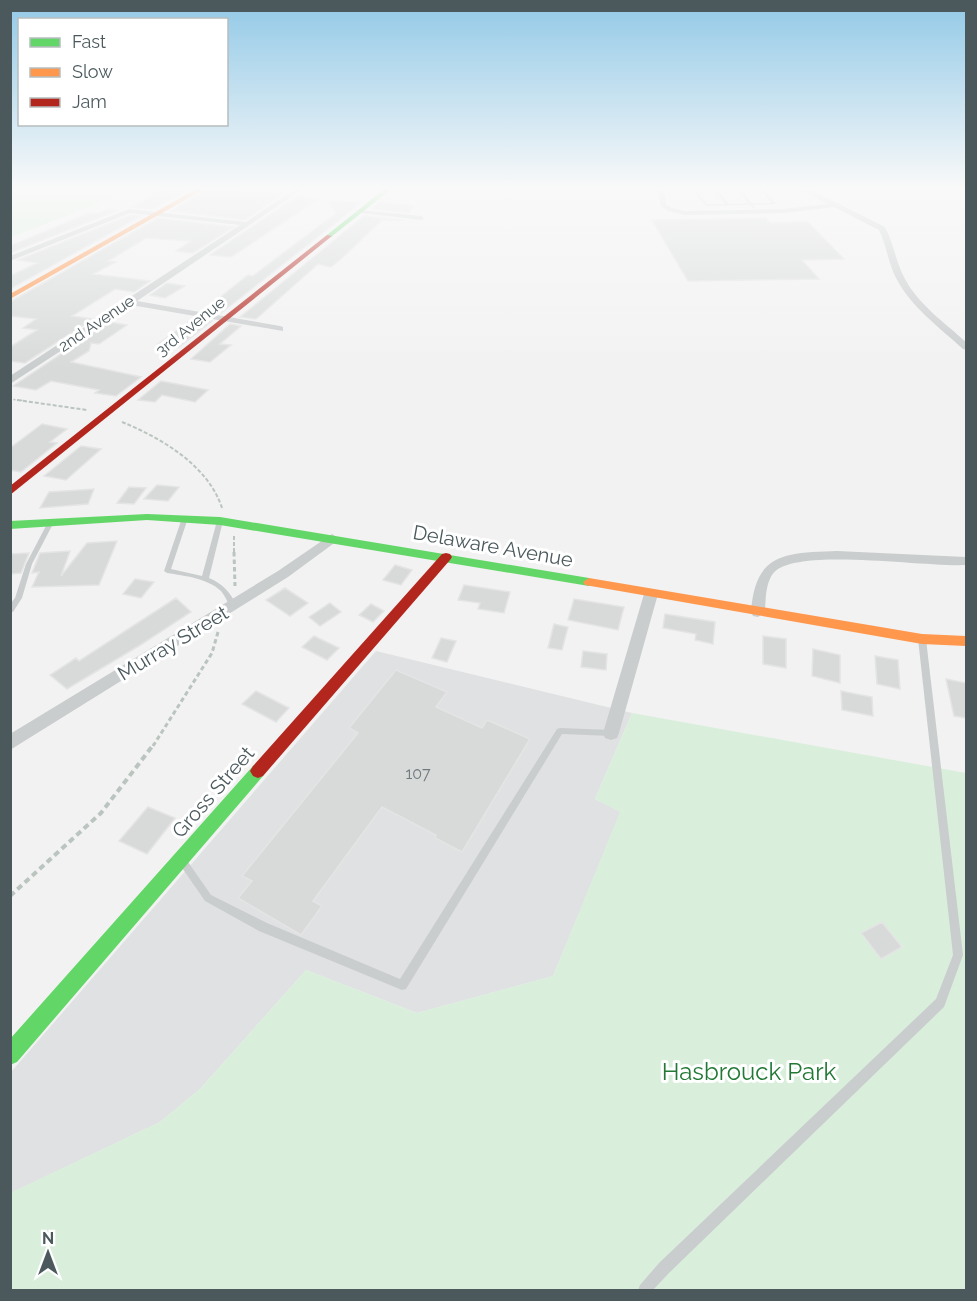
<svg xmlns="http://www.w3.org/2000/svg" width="977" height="1301" viewBox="0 0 977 1301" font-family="Raleway,sans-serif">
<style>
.education{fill:#e0e1e2}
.green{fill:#d9efdc}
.building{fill:#d8dada;stroke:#e4e4e5;stroke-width:1.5}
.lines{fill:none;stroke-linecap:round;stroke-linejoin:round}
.path-far3{stroke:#bbc5bf;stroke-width:1.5;stroke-dasharray:2 1.5;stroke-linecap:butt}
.path-far2{stroke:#bbc5bf;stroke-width:2;stroke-dasharray:4 2;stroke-linecap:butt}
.path-far1{stroke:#bbc5bf;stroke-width:3;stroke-dasharray:4.5 3;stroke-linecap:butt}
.path{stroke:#bbc5bf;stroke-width:4;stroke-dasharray:6 4;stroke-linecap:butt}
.lane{fill:#cacdce;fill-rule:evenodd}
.street{fill:#cacdce;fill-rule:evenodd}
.fast{fill:#63d668;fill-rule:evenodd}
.slow{fill:#ff974d;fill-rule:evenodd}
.jam{fill:#b3261e;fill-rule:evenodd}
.labels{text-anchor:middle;stroke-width:6;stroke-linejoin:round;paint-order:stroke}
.far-street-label{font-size:16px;fill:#4b595d;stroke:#fff}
.number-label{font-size:16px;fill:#707a7e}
.street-label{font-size:20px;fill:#4b595d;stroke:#fff}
.near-park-label{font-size:24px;fill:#217935;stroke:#fff}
</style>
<rect width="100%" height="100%" fill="#f2f2f2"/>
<path class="education" d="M376,651L632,713L595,799L621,812L553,976L417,1013L306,970L200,1089L160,1122L11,1193V1072Z"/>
<path class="green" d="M11,187H134L108,200L11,237Z
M632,713L966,773V1290H11L10,1193L160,1122L200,1089L306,970L417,1013L553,976L620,812L595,799Z"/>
<path class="building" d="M168,187H193L153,209L132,207Z
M211,187H214L284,193L245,220L171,211Z
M299,195L317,200L231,257L210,255Z
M328,201L362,202L221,313L204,310L248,275L253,276L336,213Z
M380,202L414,206L409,213L372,209Z
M109,209L119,210L10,253V246L89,213H99Z
M130,215L141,216L10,289V276L37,263L18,260Z
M364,216L404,220H382L342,258L331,267L318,264L256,319L240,317Z
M158,218L234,227L193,253L176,251L191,241L146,238L108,261L116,262L93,274L150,281L134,292L115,289L72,316L93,319L25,363L10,361V347L37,330L23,328L36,319L10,316V302Z
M766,218L770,223L808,222L844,259L802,260L819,279L688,281L652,220Z
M167,283L185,286L165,298L150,295Z
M194,318L212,321L179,347L158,344Z
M109,322L127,325L99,344L91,343L89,351L71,362L141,377L116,396L95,393L99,390L51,381L36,390L13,386Z
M230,324L241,326L220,344L231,345L210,362L191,359Z
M161,381L208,390L195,402L162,395L155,402L138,400Z
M42,424L67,429L50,442L57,443L21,472L10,470V448Z
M81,446L101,449L66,480L44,476Z
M157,485L179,487L168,501L144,499Z
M129,487L146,488L134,504L117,503Z
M94,489L88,504L40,508L49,492Z
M117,541L99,585L32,587L39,572L32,573L40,553L70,551L61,576L87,543Z
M29,553L21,573L10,574V554Z
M395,565L412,570L401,585L383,580Z
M135,579L154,582L141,598L123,594Z
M464,585L510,592L504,613L478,609L480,603L458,600Z
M285,588L308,603L290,616L266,600Z
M176,598L191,612L142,644L67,689L50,675L76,658L79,661Z
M574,599L624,607L618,630L568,620Z
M330,603L341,612L320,626L309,617Z
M371,604L384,611L373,622L359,615Z
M665,614L715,622L713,644L695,640L696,634L663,628Z
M554,624L568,627L562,650L548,648Z
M314,636L339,648L327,660L302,647Z
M763,636L786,639V668L763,664Z
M441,638L456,641L447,662L432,658Z
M813,649L840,655V683L812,676Z
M583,651L607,654L606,670L581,667Z
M875,656L898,660L900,689L877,684Z
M396,670L447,692L436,707L482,728L487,720L530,739L462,852L435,838L436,835L382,807L313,901L322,906L301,935L238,898L252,881L242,876L358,733L349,728Z
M946,679L966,683V718L954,716Z
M256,691L289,708L276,722L242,704Z
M841,691L872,697L873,716L842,710Z
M148,807L175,818L147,854L119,841Z
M882,922L902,947L881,959L861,933Z"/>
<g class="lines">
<path class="path-far3" d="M10,399L27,401"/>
<path class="path-far2" d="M17,400L87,410
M122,422C161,438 208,465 222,508
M234,536V553"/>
<path class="path-far1" d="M234,552L235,586
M153,746L212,653L218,632"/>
<path class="path" d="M10,896L101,813L154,744"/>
<path class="lane" d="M690,187H693L707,204H725L712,187H715L729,204L748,203L735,187H738L752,203H771L759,187H762L776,204L753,205L755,207L753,208L750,205L706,206Z
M185,516L188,518L171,569L202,576L217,521L220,519L222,520L223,521L209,578C223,584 230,592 237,606L236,608H230C228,602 225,596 221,591C207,578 185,576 167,573L164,571L182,518Z
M51,520L54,522L32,564L22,598L13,612H10V604L15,598L26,564L48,522Z
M922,636L926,639L963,955L944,1007L669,1273L653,1290H638L640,1285L659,1263L936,999L953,955L918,639Z
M560,728L611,730L614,731L615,733L614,735L611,736L562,734L406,989L402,990L259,931L205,901L178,862L180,859L183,858L186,859L211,895L267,923L400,979L557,729Z"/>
<path class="street" d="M298,187H306L137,301L280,326L283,327V331L131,305L10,384V376L240,225L130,213L10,261V256L129,209L246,222Z
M657,187H663L666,204L672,208L685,211L783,209L827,204L796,187H805L885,227C894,244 896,263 905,279C919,305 945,323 966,342V350L963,349C939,327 911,307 896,278C888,263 887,246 879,230L834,207L783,213L685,215L668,211L661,206Z
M359,210L421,216L424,218L421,220L361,213Z
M332,534L338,538L337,541L288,577L10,750V734L278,571Z
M837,551L966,557V565C924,567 810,549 778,569C765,578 766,598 765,612L758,617L753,616L751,612C755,552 786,553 837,551Z
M651,589L658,594L619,733L617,738L611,740L605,738L603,733L644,594Z"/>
<path class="fast" d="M387,187H394L331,237H327V235Z
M147,514L220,517L589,578L595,582L589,586L220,525L147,520L10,529V521Z
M258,764L263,766L266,771L263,776L17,1062L10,1065V1039L253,766Z"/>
<path class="slow" d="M200,187H208L10,299V294Z
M589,578L922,634L966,636V646L922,644L585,585L583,582Z"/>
<path class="jam" d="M327,235L332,236L10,495V486Z
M446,553L450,554L452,557L450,560L263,776L258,778L253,776L250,771L253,766L442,554Z"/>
</g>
<linearGradient id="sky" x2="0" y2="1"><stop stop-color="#92c9e7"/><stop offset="0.51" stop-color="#f9f9f9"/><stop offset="1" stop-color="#f9f9f9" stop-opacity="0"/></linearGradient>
<rect width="977" height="369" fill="url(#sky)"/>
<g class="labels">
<g class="far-street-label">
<text transform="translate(96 323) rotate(-34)" y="6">2nd Avenue</text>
<text transform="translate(190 326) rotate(-39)" y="6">3rd Avenue</text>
</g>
<g class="number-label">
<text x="418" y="779">107</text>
</g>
<g class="street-label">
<text transform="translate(493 546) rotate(10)" y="7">Delaware Avenue</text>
<text transform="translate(173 643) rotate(-31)" y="7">Murray Street</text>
<text transform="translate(213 792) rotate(-49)" y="7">Gross Street</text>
</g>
<g class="near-park-label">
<text x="749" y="1080">Hasbrouck Park</text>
</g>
</g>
<rect width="977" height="1301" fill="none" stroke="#4b595d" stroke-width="24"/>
<rect x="18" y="18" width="210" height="108" fill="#ffffff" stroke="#b7bdbe" stroke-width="1.5"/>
<rect x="30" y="38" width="30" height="9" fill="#63d668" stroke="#b7bdbe" stroke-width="1.5"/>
<text x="72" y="48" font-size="18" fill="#4b595d">Fast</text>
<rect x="30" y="68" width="30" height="9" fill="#ff974d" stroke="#b7bdbe" stroke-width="1.5"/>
<text x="72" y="78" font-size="18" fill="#4b595d">Slow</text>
<rect x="30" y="98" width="30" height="9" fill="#b3261e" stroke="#b7bdbe" stroke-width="1.5"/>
<text x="72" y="108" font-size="18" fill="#4b595d">Jam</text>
<g transform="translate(48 1253)" stroke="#ffffff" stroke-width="4.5" paint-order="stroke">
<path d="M0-4.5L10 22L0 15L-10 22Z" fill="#4b595d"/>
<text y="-9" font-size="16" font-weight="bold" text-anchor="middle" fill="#4b595d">N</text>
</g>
</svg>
